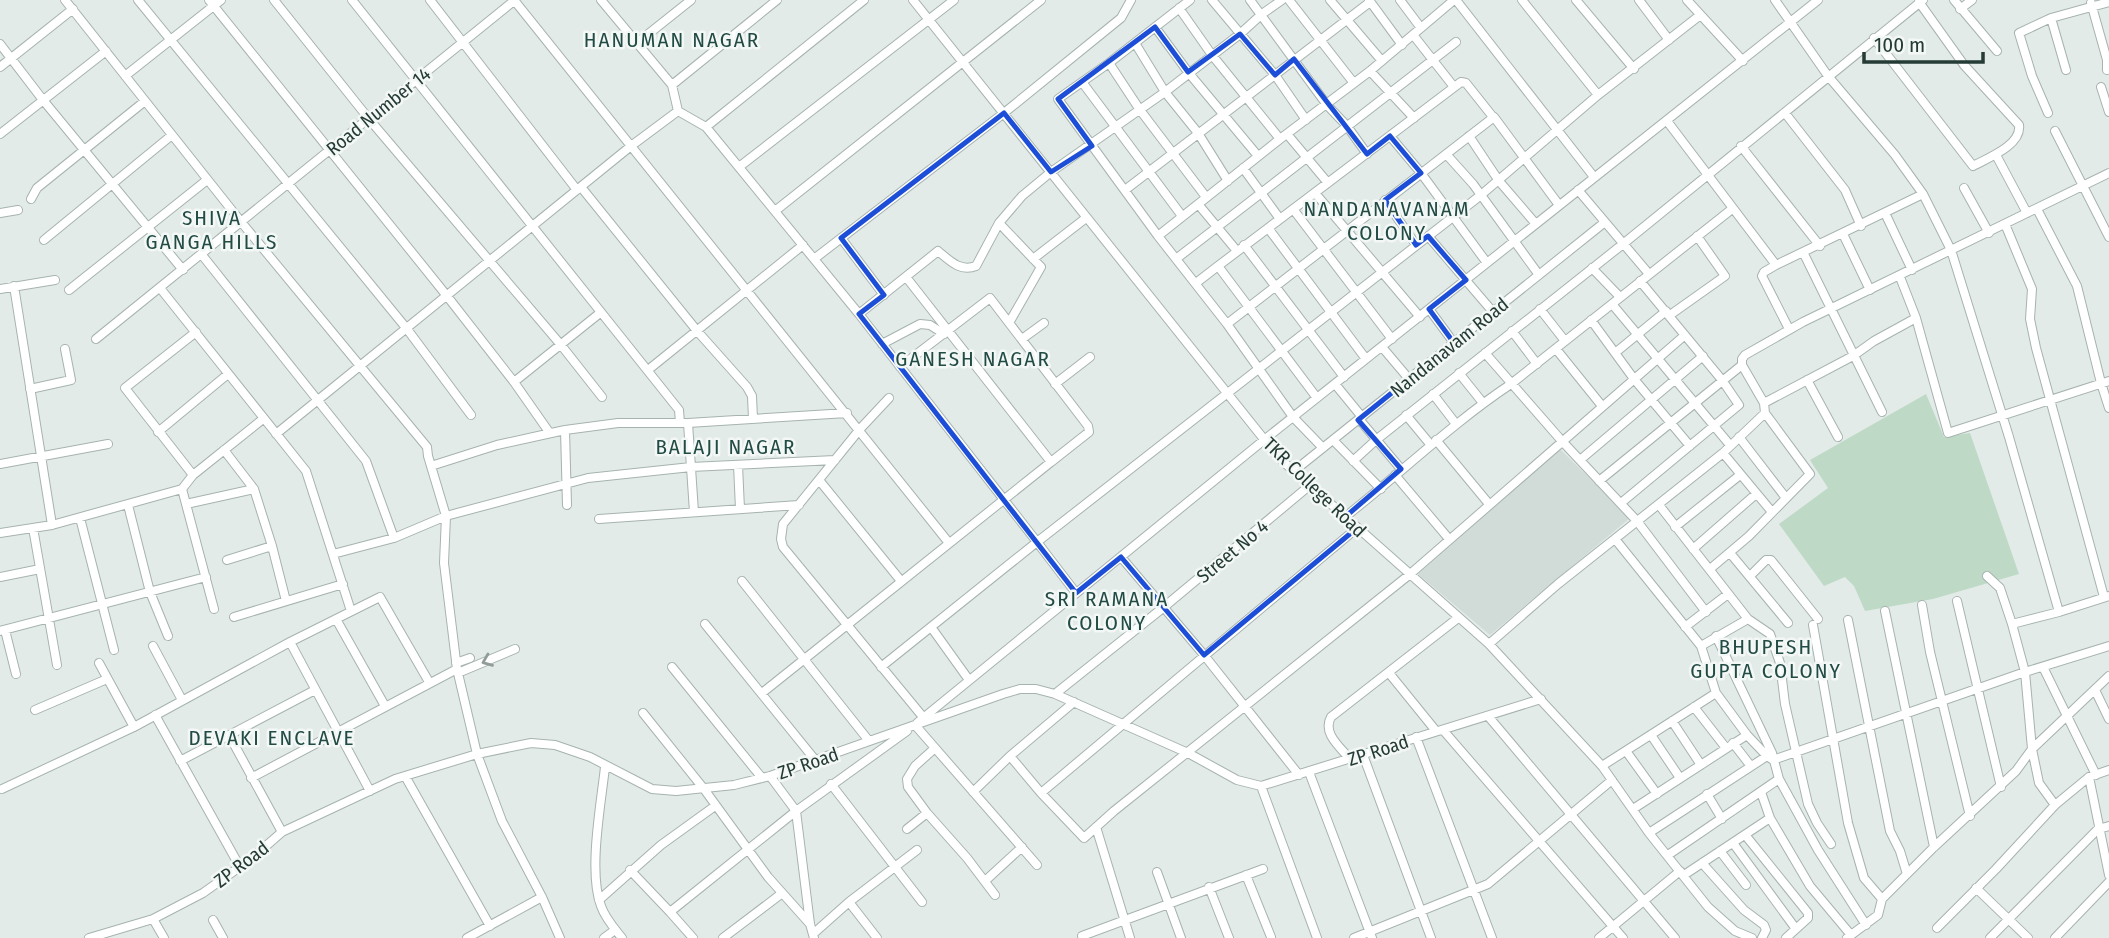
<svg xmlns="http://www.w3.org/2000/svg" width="2109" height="938" viewBox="0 0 2109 938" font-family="'Fira Sans Condensed',sans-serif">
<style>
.built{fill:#d1dbd7}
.green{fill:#bedac7}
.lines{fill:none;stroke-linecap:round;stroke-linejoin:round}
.minor-casing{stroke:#a6b3af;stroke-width:10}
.minor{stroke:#fff;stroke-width:8}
.oneway{stroke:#929d9a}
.marked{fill:none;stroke:#1d4ed8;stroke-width:5;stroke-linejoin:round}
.labels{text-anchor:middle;stroke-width:5;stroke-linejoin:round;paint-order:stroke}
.street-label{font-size:19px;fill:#253b36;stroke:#f3f8f6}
.neighbourhood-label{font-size:21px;letter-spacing:2px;fill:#224b44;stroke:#f3f8f6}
</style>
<rect width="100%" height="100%" fill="#e3ebe8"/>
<path class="built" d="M1560,449L1630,518L1490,635L1418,574Z"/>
<path class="green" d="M1926,394L1944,437L1970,433L2019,574L1933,599L1865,611L1854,586L1845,577L1824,586L1779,524L1828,488L1810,460Z"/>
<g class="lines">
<g class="minor-casing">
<path id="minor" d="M65,0L242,223L427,447L428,456L446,516L444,563L457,669L477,754L502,821L542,897L560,938
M138,0L407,329L471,415
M209,0L447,296L514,382L549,432
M274,0L369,119L561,345L602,397
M352,0L679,410L680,423
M430,0L577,190
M514,0L949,543
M601,0L672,85L678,111L706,127L859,314L1037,542L881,667
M913,0L1279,458L1489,644L1602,766L1649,833L1708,907L1735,931L1752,938
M1190,0L1109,63L1058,99L1158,236L1227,324L1293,417L1323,448
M1212,0L1275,75L1306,120
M1250,0L1327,105L1347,126L1367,154
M1289,0L1353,82
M1330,0L1382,61
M1369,0L1402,45
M1400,0L1421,28
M1456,0L1594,177
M1522,0L1598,95
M1576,0L1634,69
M1639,0L1669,40
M1687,0L1743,61
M1775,0L1828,76L1895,155L1923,194L1951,250L2009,437L2059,612L2109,596
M1954,0L1997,51
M2091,3L2107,60V70
M1179,8L1212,55L1280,139
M1960,9L1972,0
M2051,18L2066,70
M1155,27L1188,72L1258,156
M1414,36L1454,87
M1874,38L1973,166C1988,158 2022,145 2019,125L1964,65L1919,2
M637,43L691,0
M1135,43L1165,92L1198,133L1228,181
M0,44L43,100L183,270
M1109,63L1140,110L1206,197
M0,67L73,9
M1370,71L1414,118
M125,76L221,0
M1082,82L1182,216
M672,85L777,0
M2101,87L2109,112
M1785,113L1845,190L1861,226
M2048,113L2032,76L2019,33L2051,18L2109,2
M1667,121L1776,265L1923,194
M706,127L864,0
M2055,131L2109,237
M0,134L106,51
M1287,134L1328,183
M1390,136L1421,173L1487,263
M1469,136L1499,181L1536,224
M1741,146L1820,246
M1446,154L1473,184L1539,275
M1996,155L2027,213
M739,167L954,0
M1243,168L1280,219
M581,187L698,332L747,387L752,396L753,419
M1964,188L1989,233
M1125,190L1370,2
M1578,190L1649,274
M1315,193L1420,317
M31,199L37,188L145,101
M1385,200L1416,245
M1198,204L1237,251
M1293,209L1392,339
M2037,209L2077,286L2101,383L2109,408
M775,211L1041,0
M0,213L18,210
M1885,213L1912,270
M2005,224L2032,289L2030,319L2036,348L2104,597
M1268,228L1366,359
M1843,234L1870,290
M1158,236L1280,139L1370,71L1454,0
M1428,236L1493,312
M841,238L884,295
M44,240L172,135
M1244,245L1344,377
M1803,252L1882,412
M202,255L366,461L394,538
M814,259L1004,113L1121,18L1131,0
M1033,259L1086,218
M1176,259L1456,42
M1776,265L1764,272L1762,276L1789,329
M1218,266L1461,82L1466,83L1493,117
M1592,268L1620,297
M1900,277L1916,318L1948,433L2109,381
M1196,283L1218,266L1317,398
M14,286L52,525
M160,288L306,471L351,611
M0,289L55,280
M69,290L207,180
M1612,304L1730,445
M1429,309L1454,343
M1540,309L1565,341
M859,314L938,251C950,261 960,272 976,266L999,223
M1670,315L1725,276L1697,236
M1591,320L1634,379L1690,446
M1009,323L1041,267L999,223L1022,196L1051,172L1165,92L1240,34L1262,14L1282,0
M1227,324L1494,117L1559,205
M1512,331L1537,364
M96,339L515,0
M1022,339L1044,323
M882,344L920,324L930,325L944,334
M1382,347L1409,379
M1556,349L1602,406
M1485,353L1561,440L1637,521L1706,612
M1615,353L1666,311
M900,367L990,298L1088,426L1089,432L1051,462L906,277
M648,370L803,245
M1459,373L1483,403
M1807,380L1838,437
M514,382L600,313
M1055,384L1090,357
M1335,384L1362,417
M30,389L71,380L65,349
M1433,394L1456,424
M889,398L860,429L783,524L781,539L783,547L923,717
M1764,403L1853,356L1874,341L1916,318
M1406,415L1430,444
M1359,419L1401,469
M688,423L694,512
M565,430L567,505
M158,432L228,374
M276,434L631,146L678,111
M1739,437L1786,498
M1333,440L1381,489
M1436,440L1489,504
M224,450L254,489L272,546L286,601
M1723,453L1772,512
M1580,460L1703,356
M1353,461L1376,440L1623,244L1923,0
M0,464L108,444
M738,465L740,509
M431,466L497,445L565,430L618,423H688L847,413
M1294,471L1605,222
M193,475L125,388L196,332
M1395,475L1449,539
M819,480L901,581
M1599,481L1742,365
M182,489L214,609
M1621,503L1739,405L1722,380L1640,281
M186,504L254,489
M128,505L150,592L168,636
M1659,505L1748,619L1770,634L1780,663L1785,704L1808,804L1817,823L1831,844
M1345,517C1401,473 1451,424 1511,384L1732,209
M80,518L114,650
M599,519L799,505
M1675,527L1740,475
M33,528L57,665
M0,533L52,525L182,489L193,475L263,419
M1615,539L1701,646L1716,693L1747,735L1767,756
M1693,549L1756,494
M1730,553L1788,623
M333,554L394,538L446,516L588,478L691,467L835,460
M1121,557L1204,655L1299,775
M227,560L272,546
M1710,569L1749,536L1810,474L1765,413
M1751,575L1766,560H1771L1818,619
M1987,576L2000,588L2012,624L2025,672L2032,749L2039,783L2055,805
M0,577L40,569
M742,581L869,741
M1076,593L1037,542L1481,195L1598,95L1699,16
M1957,601L2001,787
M1922,605L1930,652L1970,816
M1885,611L1934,847
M234,617L343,584
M336,619L385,706
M1848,620L1890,831L1900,851L1907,874
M705,624L816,761
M2012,624L2059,612
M1813,625L1848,823L1864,878L1882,899
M931,627L969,680
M1685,627L1728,594
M5,630L16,674
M0,631L206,577
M1716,636L1772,753L1779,779L1818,850L1866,925
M290,642L370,791
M1489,644L1558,584L1723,453L1765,413L1764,403L1742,365V359L1745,355L1803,322L2109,173
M153,646L182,700
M1701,646L1748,619
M99,663L134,727
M456,663L470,658
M672,667L762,778
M2043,667L2096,775
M458,673L515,649
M1389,673L1436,731
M2095,690L2109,719
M762,693L1051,462
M1055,694L1164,607L1309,486
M1074,702L1010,756L1041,793L1084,838L1114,811L1409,575L1685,335
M1694,707L1726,748
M35,710L107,679
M643,713L704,789L768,877L810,924
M155,715L240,867
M1488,716L1675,938
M1672,721L1701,765
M917,723L1264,440L1818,0
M915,725L1037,865
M1443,730L1623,938
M229,735L282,832
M1651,735L1680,778
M1416,737L1492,938
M1733,743L1750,765
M1626,751L1657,794
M1363,755L1431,938
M1350,759C1340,747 1322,733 1331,717L1458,618
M180,761L315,690
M1602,766L1716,693
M605,767C601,804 588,872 601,906C605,918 614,928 622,938
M1309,772L1372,938
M405,776L490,926
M2089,777L2109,875
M251,778L457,669
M831,784L922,902
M1261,786L1317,938
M2,789L134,727L290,642L380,597L429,682
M973,792L1010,756
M1761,792L1770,818L1810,886L1851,935
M1041,793L1357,528
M1707,794L1722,819
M1633,809L1747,735
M927,813L908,787L907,779L915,766L935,748
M1096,827L1130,938
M907,829L927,813L967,858L995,895
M1649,833L1767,756L1773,760L2025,672L2109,646
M1746,836L1808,913V918L1786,938
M1733,843L1796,929
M1720,851L1746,885
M1668,855L1779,779
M1702,863L1744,910L1764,925L1766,930L1762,938
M630,870L670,912L796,811L770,776
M1157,872L1181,938
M1246,875L1271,937
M1684,875L1770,818
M985,881L1022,847
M1209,887L1229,938
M1976,888L2028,938
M599,900L661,845L715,806
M849,902L877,938
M670,912L693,938
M153,919L164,938
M213,920L223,938
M1937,928L1996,869L2055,805L2089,777L2109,770
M813,934L849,902L917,850
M1082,936L1263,869
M89,938L153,919L203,893L251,859L282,832L395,779L477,754L531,743L555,745L590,757L652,789L676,791L734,785L770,776L1003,694L1020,689H1036L1055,694L1188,753L1237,780L1261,786L1541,699
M467,938L542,897
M604,938L615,930
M723,938L781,894
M814,938L810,924L796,811L907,731
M1354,938L1488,884L1612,780
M1599,938L1680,871
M1847,938L1878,915L1882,899L1934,847L2016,771L2032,749L2109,676
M1990,938L2098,829L2109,826
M2055,938L2109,882"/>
</g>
<use href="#minor" class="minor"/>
</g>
<defs><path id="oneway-chevron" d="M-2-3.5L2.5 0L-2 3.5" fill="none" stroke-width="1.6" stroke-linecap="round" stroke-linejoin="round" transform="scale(1.75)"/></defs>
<use class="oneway" href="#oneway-chevron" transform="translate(487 661) rotate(158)"/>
<path class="marked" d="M1155,27L1188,72L1240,34L1275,75L1294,59L1367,154L1390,136L1421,173L1385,200L1416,245L1428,236L1466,280L1429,309L1454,343L1358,420L1401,469L1345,517L1357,528L1204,655L1121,557L1076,593L859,314L884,295L841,238L1004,113L1051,172L1092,146L1058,99Z"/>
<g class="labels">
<g class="street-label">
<text transform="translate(378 111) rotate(-39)" y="7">Road Number 14</text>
<text transform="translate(1449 347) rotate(-39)" y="7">Nandanavam Road</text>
<text transform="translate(1315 487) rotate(44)" y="7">TKR College Road</text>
<text transform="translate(1232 551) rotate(-40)" y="7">Street No 4</text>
<text transform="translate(1378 750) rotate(-18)" y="7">ZP Road</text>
<text transform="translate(808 763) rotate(-19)" y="7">ZP Road</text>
<text transform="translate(241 864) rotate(-37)" y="7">ZP Road</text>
</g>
<g class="neighbourhood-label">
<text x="672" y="47">HANUMAN NAGAR</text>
<text x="1387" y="216">NANDANAVANAM<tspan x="1387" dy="24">COLONY</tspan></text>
<text x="212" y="225">SHIVA<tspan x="212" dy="24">GANGA HILLS</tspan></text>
<text x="973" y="366">GANESH NAGAR</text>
<text x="726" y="454">BALAJI NAGAR</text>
<text x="1107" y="606">SRI RAMANA<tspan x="1107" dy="24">COLONY</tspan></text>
<text x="1766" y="654">BHUPESH<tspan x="1766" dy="24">GUPTA COLONY</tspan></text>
<text x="272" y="745">DEVAKI ENCLAVE</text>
</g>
</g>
<path d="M1864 52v10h119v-10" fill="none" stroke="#253b36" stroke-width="3.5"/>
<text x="1874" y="52" font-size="21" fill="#253b36" stroke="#f3f8f6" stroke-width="5" paint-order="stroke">100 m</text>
</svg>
